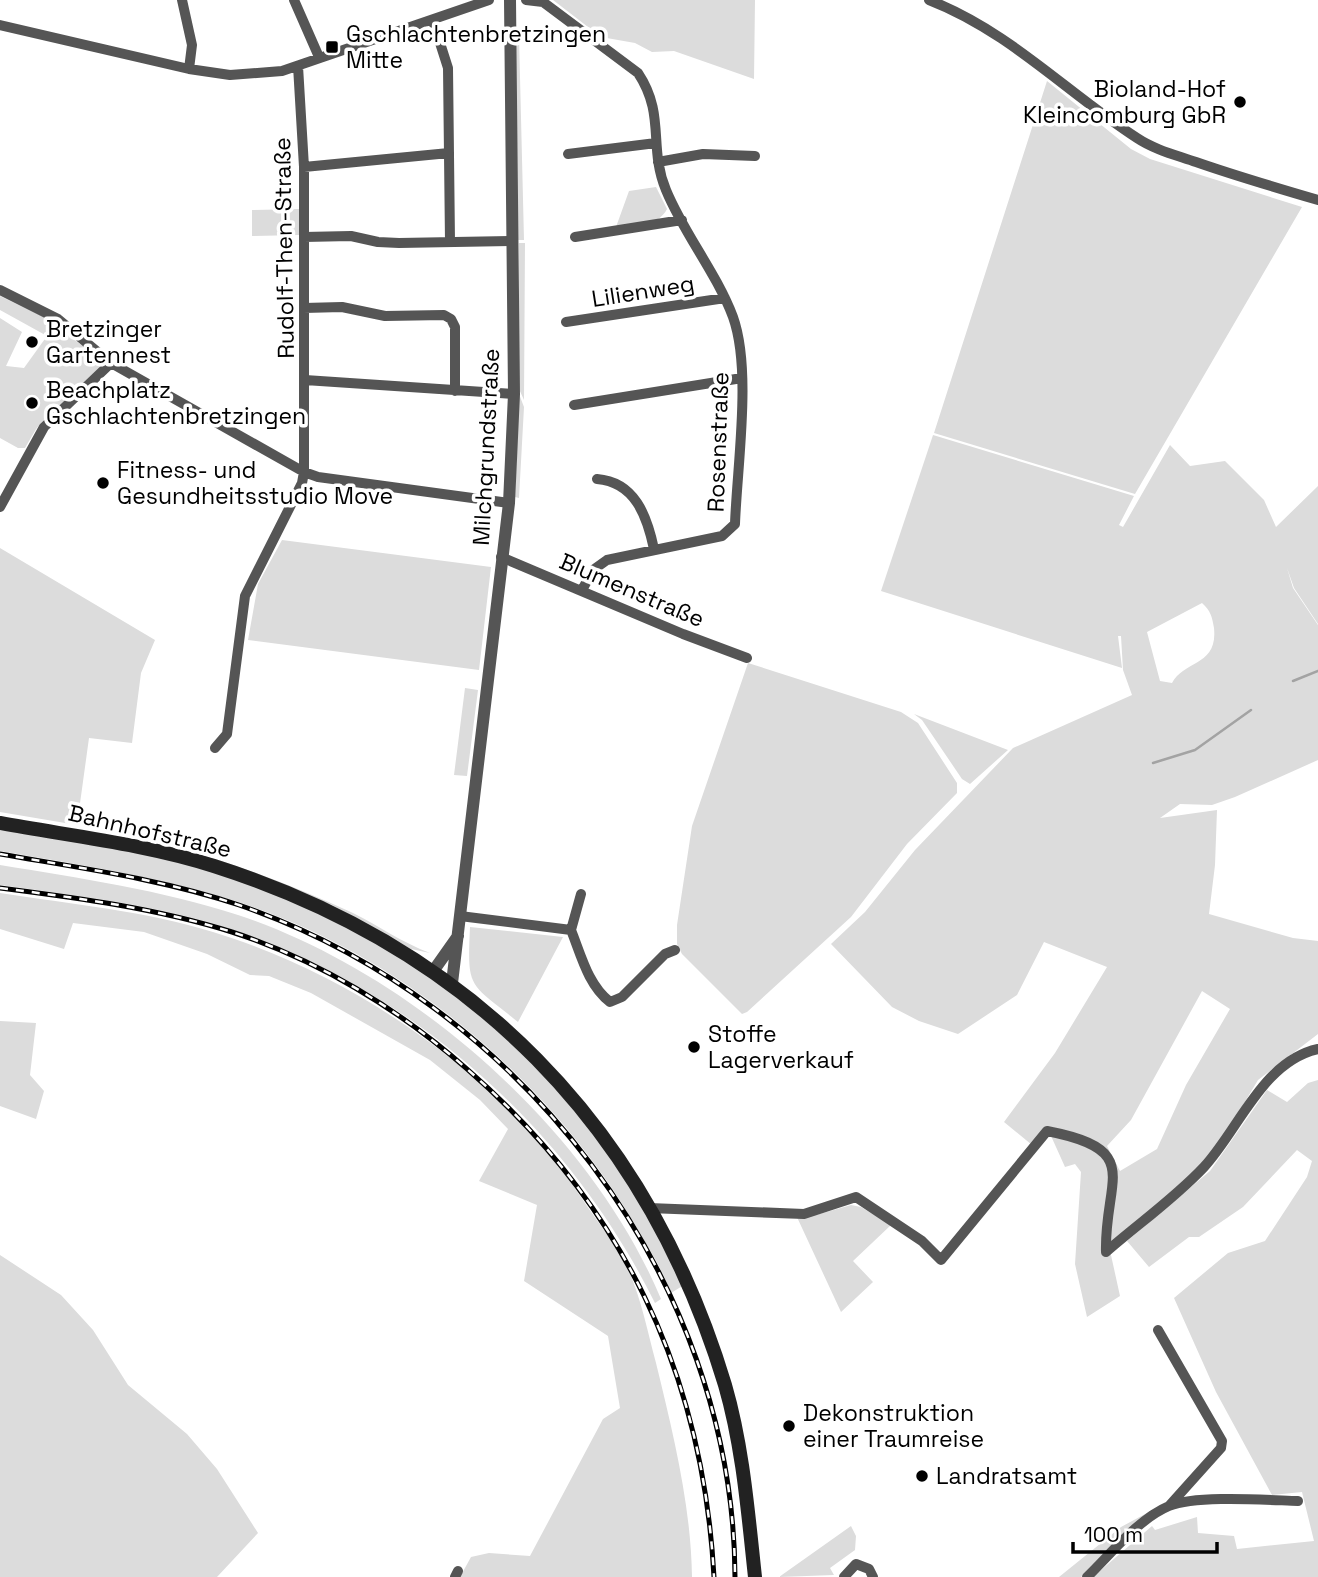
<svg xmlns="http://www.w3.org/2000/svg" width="1318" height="1577" viewBox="0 0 1318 1577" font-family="'Space Grotesk',sans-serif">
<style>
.green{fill:#dcdcdc;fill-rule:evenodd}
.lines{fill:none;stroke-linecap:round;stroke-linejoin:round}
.stream{stroke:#a3a3a3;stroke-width:2.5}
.minor{stroke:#555;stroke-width:10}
.tertiary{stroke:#555;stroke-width:12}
.secondary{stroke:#222;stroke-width:14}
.rail-casing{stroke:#000;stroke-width:5}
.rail{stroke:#fff;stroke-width:2.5;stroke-dasharray:8;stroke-linecap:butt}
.poi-dot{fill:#000;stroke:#fff;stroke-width:2.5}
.labels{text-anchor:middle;stroke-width:7;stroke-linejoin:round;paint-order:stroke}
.poi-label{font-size:23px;fill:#000;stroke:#fff;text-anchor:start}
.street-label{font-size:23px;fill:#000;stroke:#fff}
</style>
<rect width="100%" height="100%" fill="#fff"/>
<path class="green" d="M553,0H755L754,79L674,51L652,52L635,43L601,37Z
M516,36H519L524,240H518Z
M1047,81L1131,149L1150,159L1302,207L1135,494L934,433Z
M656,187L667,209C658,227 634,225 616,227L629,191Z
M299,209V235L252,236V210Z
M519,243H525L524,400L519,389Z
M0,296L54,322L63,340L68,335L103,361C100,383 55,406 40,424C34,431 30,440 25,448H18L0,438V318L22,332L6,366L24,368L47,336L0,310Z
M519,394L524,407L519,498L515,497Z
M933,435L1134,496L1119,525L1123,527L1170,445L1190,466L1225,461L1264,500L1276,527L1318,486V624L1294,588L1287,568L1293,588L1318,625V760L1235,797L1212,805L1180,804L1160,818L1217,810L1215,865L1209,914L1293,938L1318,941V1034L1258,1080L1204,1170L1109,1246L1120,1296L1087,1317L1075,1264L1081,1172L1075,1164L1065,1167L1047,1127L1032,1145L1004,1122L1055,1053L1107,967L1044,942L1017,995L958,1034L919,1021L892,1007L831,944L865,912L915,850L1013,748L1132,695L1123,670L1121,636H1118L1122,668L881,591ZM1202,603C1211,611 1212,617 1214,628C1218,666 1184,660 1172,683L1160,681L1147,632ZM1202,991L1230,1009L1186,1085L1157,1149L1120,1171L1107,1146L1131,1120Z
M282,540L491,567L479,670L248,640L258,584Z
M0,548L155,640L141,673L132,743L89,738L77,825L0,812Z
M748,663L901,712L918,723L957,783V793L907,844L851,917L747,1012L742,1014L682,954L677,944V925L692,826Z
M465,688L478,690L467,776L454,775Z
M914,714L1008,750L970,784L962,779L922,720Z
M0,828C69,840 140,850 208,869C365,912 509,1017 604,1148C636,1191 659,1239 684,1285L671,1293C662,1268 647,1246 634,1223C548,1078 400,954 238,902C161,877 80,865 0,851Z
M215,859C262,874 308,892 353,913C379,926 403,943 430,953L411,949L332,905Z
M0,865C79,878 161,890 238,915C412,973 590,1129 661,1299L655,1303C569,1130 417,993 234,930C158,905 78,896 0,885Z
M0,893C71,904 145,911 213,932C331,968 443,1040 528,1128C550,1152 569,1179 587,1206C600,1225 616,1245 626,1265C641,1296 647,1330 656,1363C673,1433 691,1505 692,1577H460L471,1557L489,1553L530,1556L603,1419L620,1408L608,1336L524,1281L537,1205L479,1181L508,1129L480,1100L430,1060L311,993L269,976L250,975L207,954L144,932L73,923L64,949L0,929Z
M470,927L563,937L518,1022C469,982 467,991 470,927Z
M0,1021L36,1023L30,1075L44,1091L36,1119L0,1106Z
M1318,1080V1577H1093L1152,1526L1155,1530L1197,1517L1198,1533L1234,1536L1237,1549L1314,1541L1302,1492L1272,1495L1216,1392L1174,1298L1228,1253L1265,1241L1307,1177L1312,1161L1297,1150L1243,1207L1199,1237H1189L1149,1267L1127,1241L1210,1171L1267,1090L1287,1102L1308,1083Z
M851,1205L861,1207L891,1225L853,1261L873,1282L841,1312L796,1215H816Z
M0,1255L61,1295L93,1330L128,1385L187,1434L217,1469L258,1533L217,1577H0Z
M1158,1507L1081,1577H1059L1121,1527Z
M851,1526L856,1536L855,1550L830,1568L834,1575L779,1577Z"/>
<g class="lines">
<path class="stream" d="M1293,681L1318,671
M1153,763L1195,750L1251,710"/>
<path class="minor" d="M182,0L192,45L189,69
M294,0L319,57
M526,0L543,2L638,73C666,115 648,147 666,190C684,234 716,272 733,317C752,370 737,466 735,524L722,536L607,560L593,570L582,590
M929,0C1009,31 1066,92 1137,138C1155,150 1176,155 1196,162C1236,176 1277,188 1318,200
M433,21L448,68L450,242
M0,25L189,69L230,75L282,71L489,0
M568,154L656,143
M658,162L703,154L755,156
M304,167L449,153
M304,237L351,236L378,242L399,243L512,241
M575,237L682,220
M0,290L58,319L111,363L304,472L318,477L509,503
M304,308L342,307L385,316L444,315L451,319L455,327V391
M566,322L725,298
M305,380L514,394
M574,405L742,378
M597,479C635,482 647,516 654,549
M0,507L44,427L111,363
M501,557L683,634L747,658
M215,748L227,734L245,596L302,483L304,472V167L298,66
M460,916L571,930C581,955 588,985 610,1002L622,997L665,954L675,950
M571,930L581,894
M649,1208L804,1214L856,1197L922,1241L941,1260L1047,1131C1145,1150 1104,1179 1106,1252C1138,1224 1175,1198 1204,1167C1239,1129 1263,1061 1318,1049
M1158,1330L1222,1441L1221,1448L1169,1506
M455,1577L458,1571
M844,1577L856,1564L869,1569L873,1577
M1087,1577C1111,1554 1138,1519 1169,1506C1196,1495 1266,1500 1298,1501"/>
<path class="tertiary" d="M434,970L458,936
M452,983L509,503L514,394L510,0"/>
<path class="secondary" d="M0,823C71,836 145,844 214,866C471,948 647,1126 725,1385C743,1447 748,1513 755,1577"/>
<g class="rail-casing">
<path id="rail" d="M0,854C80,868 162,879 239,905C519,1001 734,1278 735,1577
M0,888C78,898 156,908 232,932C318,960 399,1009 467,1069C622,1204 703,1372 714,1577"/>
</g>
<use href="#rail" class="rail"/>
</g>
<g class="poi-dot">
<rect x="325" y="40" width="14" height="14" rx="3.5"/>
<circle cx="1240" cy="102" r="7"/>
<circle cx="32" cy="342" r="7"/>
<circle cx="32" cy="403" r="7"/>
<circle cx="103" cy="483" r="7"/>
<circle cx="694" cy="1047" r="7"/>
<circle cx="789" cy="1426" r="7"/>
<circle cx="922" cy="1476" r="7"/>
</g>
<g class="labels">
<g class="poi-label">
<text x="346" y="42">Gschlachtenbretzingen<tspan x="346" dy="26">Mitte</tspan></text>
<text x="1226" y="97" text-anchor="end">Bioland-Hof<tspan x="1226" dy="26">Kleincomburg GbR</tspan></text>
<text x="46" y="337">Bretzinger<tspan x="46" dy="26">Gartennest</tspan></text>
<text x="46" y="398">Beachplatz<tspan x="46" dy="26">Gschlachtenbretzingen</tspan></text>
<text x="117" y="478">Fitness- und<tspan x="117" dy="26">Gesundheitsstudio Move</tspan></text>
<text x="708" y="1042">Stoffe<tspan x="708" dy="26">Lagerverkauf</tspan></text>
<text x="803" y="1421">Dekonstruktion<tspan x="803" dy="26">einer Traumreise</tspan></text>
<text x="936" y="1484">Landratsamt</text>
</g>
<g class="street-label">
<text transform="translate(284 248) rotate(-91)" y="8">Rudolf-Then-Straße</text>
<text transform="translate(643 291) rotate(-9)" y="8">Lilienweg</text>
<text transform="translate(718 442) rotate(-88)" y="8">Rosenstraße</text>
<text transform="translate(486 447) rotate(-87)" y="8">Milchgrundstraße</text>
<text transform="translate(632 590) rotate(23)" y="8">Blumenstraße</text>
<text transform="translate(150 831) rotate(13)" y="8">Bahnhofstraße</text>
</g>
</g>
<path d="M1073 1542v10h144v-10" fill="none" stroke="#000000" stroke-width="3.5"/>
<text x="1084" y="1542" font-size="21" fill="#000000" stroke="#ffffff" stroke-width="5" paint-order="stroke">100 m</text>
</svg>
